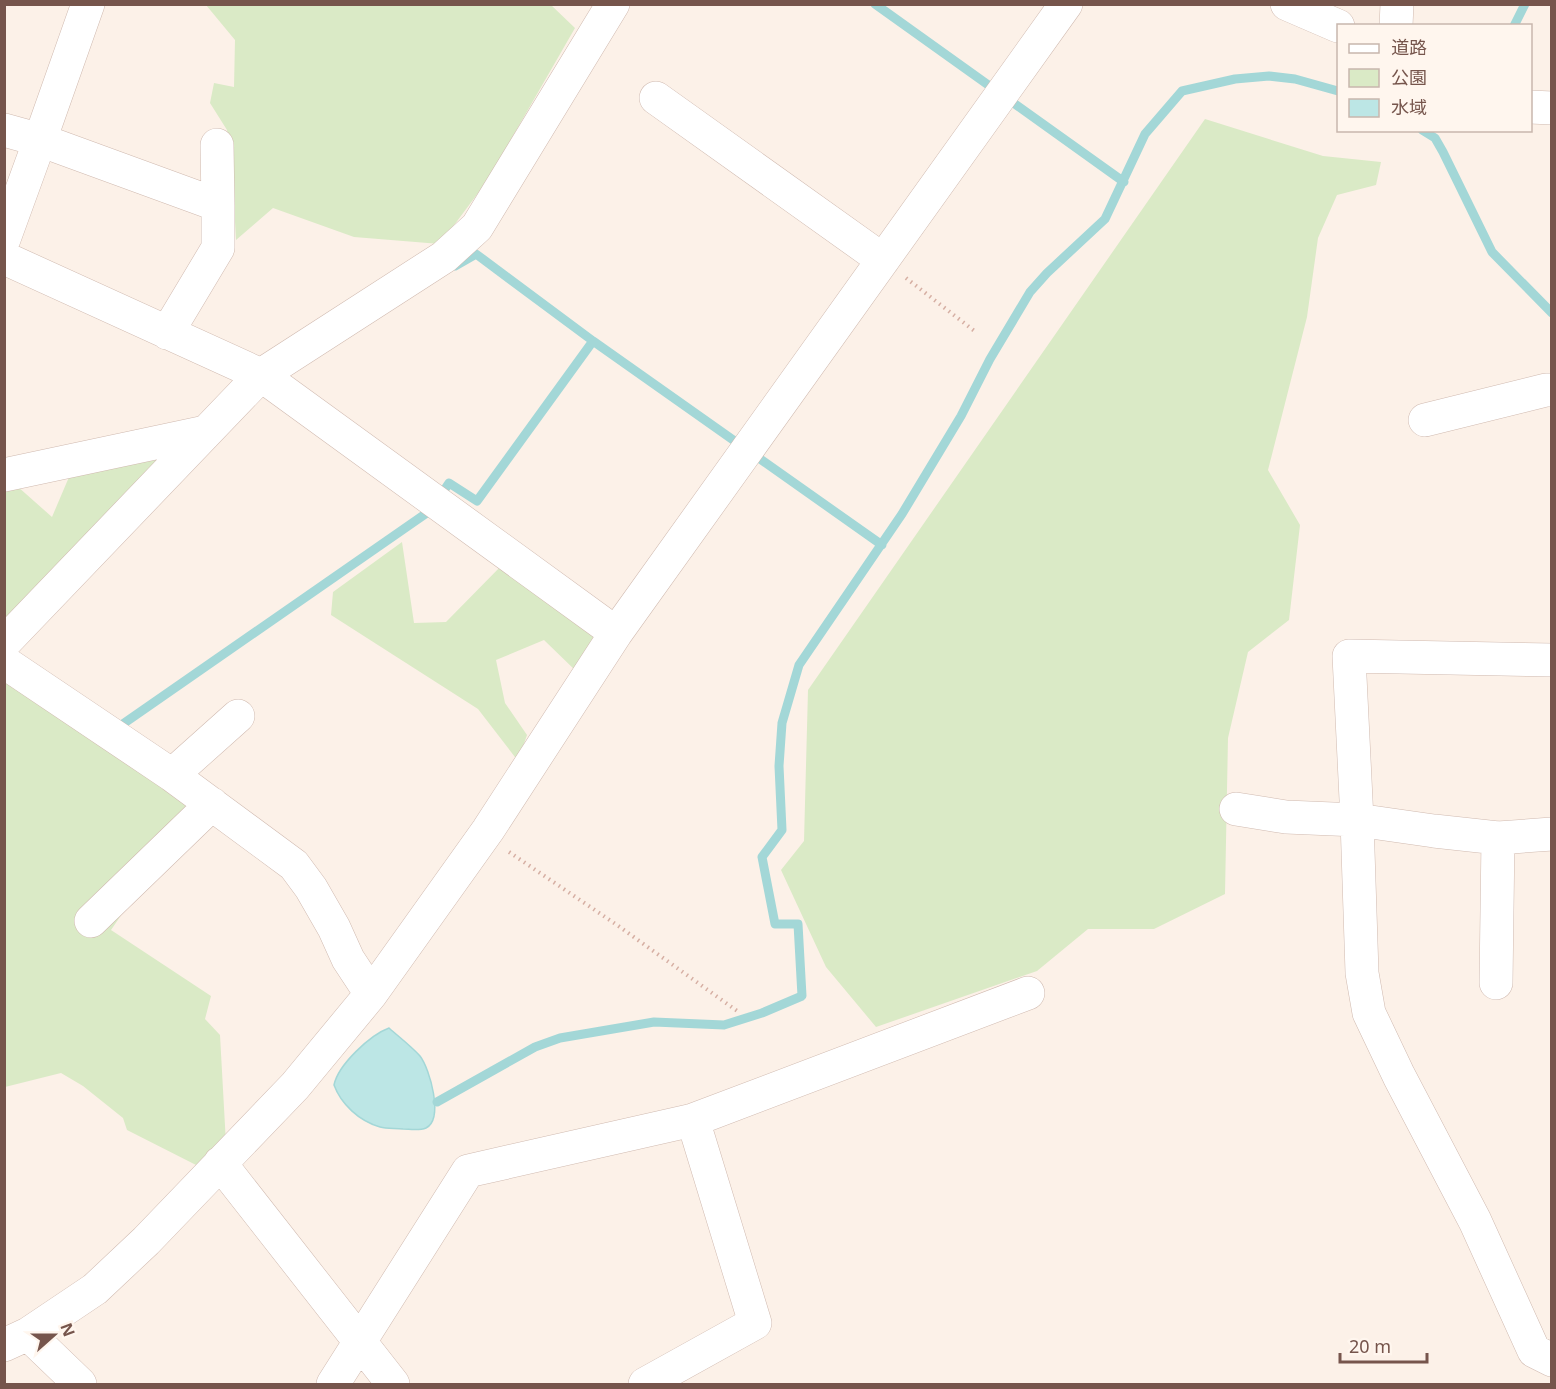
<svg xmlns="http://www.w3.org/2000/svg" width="1556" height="1389" viewBox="0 0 1556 1389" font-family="'Noto Sans','Noto Sans JP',sans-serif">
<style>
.green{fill:#daeac6}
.water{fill:#bce6e5;stroke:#a3d7d7;stroke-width:1.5}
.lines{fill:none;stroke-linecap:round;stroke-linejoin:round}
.stream{stroke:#a3d7d7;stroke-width:9}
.minor-casing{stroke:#d0bab0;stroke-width:34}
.path{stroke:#d6afa3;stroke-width:4;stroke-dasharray:1.5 4.5;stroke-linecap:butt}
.minor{stroke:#fff;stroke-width:33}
</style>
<rect width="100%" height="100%" fill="#fcf1e8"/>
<path class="green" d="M206,5H551L575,28L487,181L440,244L354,237L273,208L236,240L232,167L227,130L210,103L214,83L234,87L235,40Z
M1205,119L1323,156L1381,162L1376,185L1337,195L1318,238L1307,317L1268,470L1300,525L1289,620L1248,652L1228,738L1225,894L1154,929H1088L1037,971L876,1027L826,967L781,870L804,841L808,690Z
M181,446L5,627V489L17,486L52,517L72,470Z
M402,542L414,623L446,622L503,564L598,635L578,673L544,640L496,660L505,703L527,735L518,761L478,709L331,615L333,592Z
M5,676L193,810L111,930L211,996L205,1019L220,1035L226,1144L200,1167L127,1130L123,1118L83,1086L61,1073L5,1087Z"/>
<path class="water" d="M389,1028C399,1037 411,1046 420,1056C430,1069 444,1119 426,1128C419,1131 409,1129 403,1129C396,1128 387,1129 380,1127C359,1121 341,1104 334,1085C338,1065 370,1035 389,1028Z"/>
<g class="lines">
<path class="stream" d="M875,4L1124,182
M1514,26L1525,4
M1422,130L1435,138L1443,152L1492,252L1552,313
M455,266L476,254L593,341L882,545
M120,726L431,510L449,483L477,501L593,341
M437,1102L535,1047L560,1038L654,1022L724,1025L762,1013L802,996L798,924H775L762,857L782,830L779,766L782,723L799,665L902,514L961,416L990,359L1030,292L1047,273L1105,219L1145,134L1182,91L1235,79L1269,76L1295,79L1338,91"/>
<g class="minor-casing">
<path id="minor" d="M1287,4L1338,26
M1396,26L1397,4
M656,98L883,260
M1530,107L1552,108
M4,130L40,140L88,4
M217,145L218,205
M4,239L40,140L218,205V248L167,333
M4,258L261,375L616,633
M1425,420L1546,390H1552
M4,475L206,432
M4,643L261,375L444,257L477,227L613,4
M4,662L172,775L294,865L311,888L334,928L348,959L371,994
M172,775L238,716
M1236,809L1286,817L1357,820L1349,656L1552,660
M1552,834L1498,838L1434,831L1357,820L1362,973L1369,1013L1399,1076L1475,1221L1534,1351L1552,1360
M91,921L212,804
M1496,983L1498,838
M220,1163L393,1384
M28,1334L80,1384
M4,1345L28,1334L95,1289L146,1241L295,1086L371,994L488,830L616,633L1066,4
M333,1384L468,1171L693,1120L1028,993
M645,1384L755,1323L693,1120"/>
</g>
<path class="path" d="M906,278L977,333
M509,852L617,925L740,1013"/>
<use href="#minor" class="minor"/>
</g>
<rect width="1556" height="1389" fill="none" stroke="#76554c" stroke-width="12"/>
<rect x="1337" y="24" width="195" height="108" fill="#fff6ee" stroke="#c8b6ad" stroke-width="1.5"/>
<rect x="1349" y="44" width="30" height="9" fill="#ffffff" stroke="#c8b6ad" stroke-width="1.5"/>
<text x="1391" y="54" font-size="18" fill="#76554c">道路</text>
<rect x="1349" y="69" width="30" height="18" fill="#daeac6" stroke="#c8b6ad" stroke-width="1.5"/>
<text x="1391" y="84" font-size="18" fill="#76554c">公園</text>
<rect x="1349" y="99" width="30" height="18" fill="#bce6e5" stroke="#c8b6ad" stroke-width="1.5"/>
<text x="1391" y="114" font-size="18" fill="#76554c">水域</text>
<g transform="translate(54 1335) rotate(69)" stroke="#fff6ee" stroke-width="4.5" paint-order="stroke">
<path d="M0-4.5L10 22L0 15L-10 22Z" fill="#76554c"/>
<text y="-9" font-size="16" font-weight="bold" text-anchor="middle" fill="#76554c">N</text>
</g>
<path d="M1340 1353v9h87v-9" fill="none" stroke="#76554c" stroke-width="3"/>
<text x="1349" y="1353" font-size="18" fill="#76554c" stroke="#fff6ee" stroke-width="4.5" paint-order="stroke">20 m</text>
</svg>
